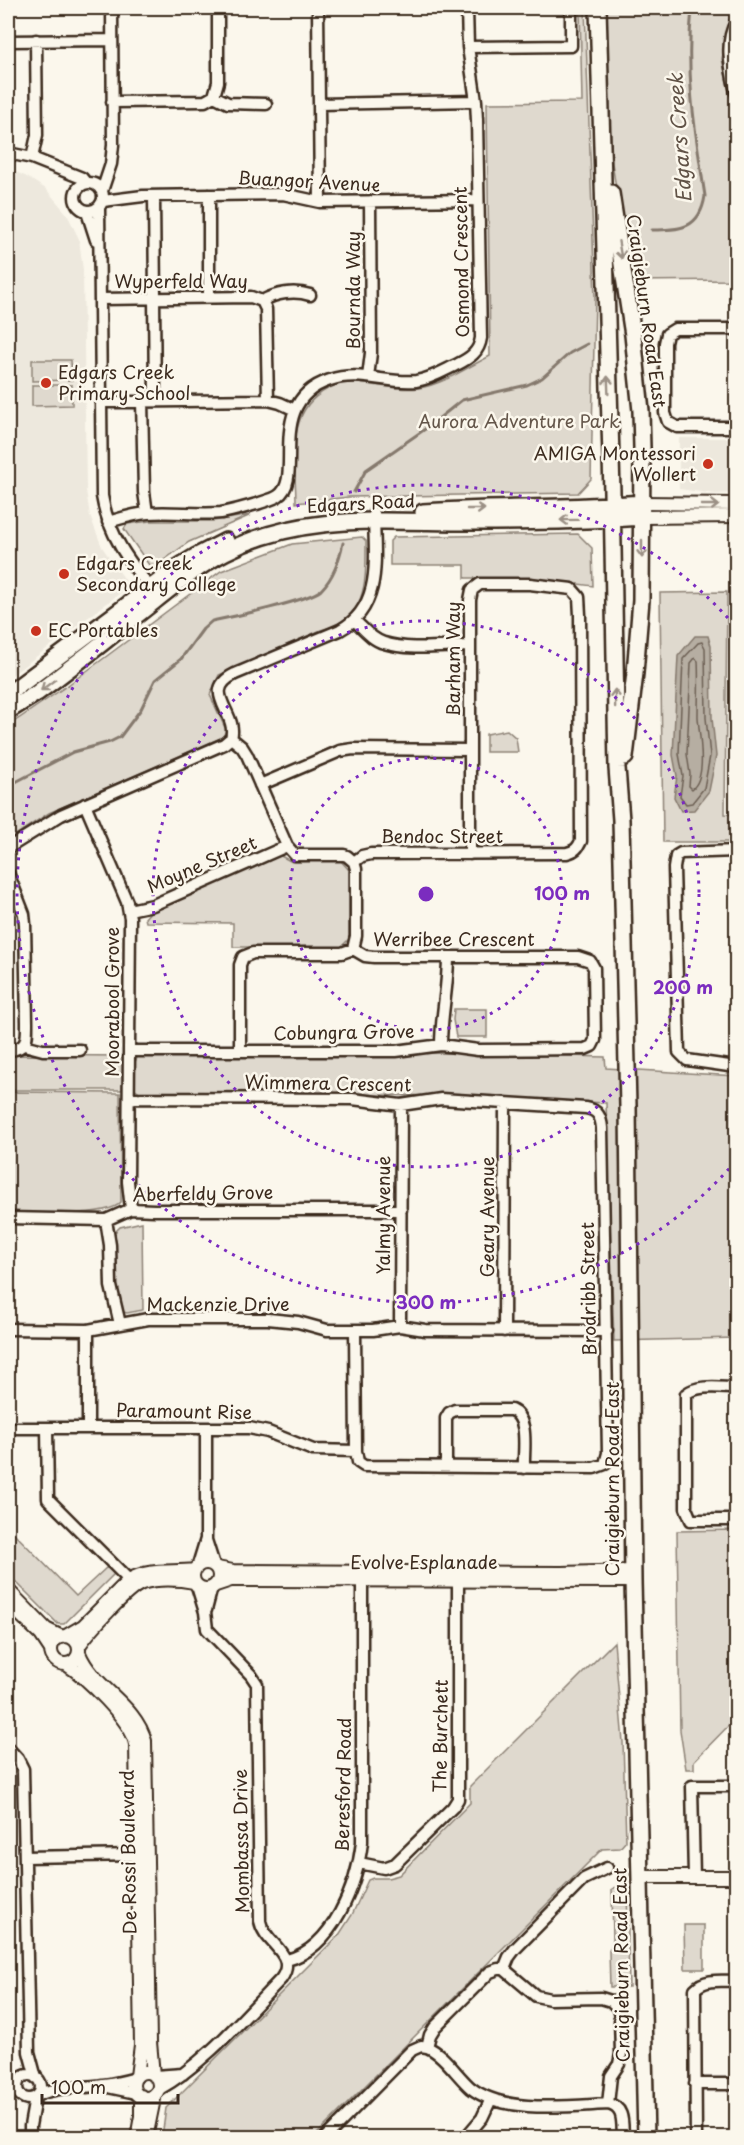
<svg xmlns="http://www.w3.org/2000/svg" width="744" height="2145" viewBox="0 0 744 2145" font-family="'Playpen Sans',sans-serif">
<style>
.built{fill:#ede8dd}
.green{fill:#dfd9ce;stroke:#8d8276;stroke-width:1.5}
.water{fill:#b6aea2;stroke:#85796d;stroke-width:1.5}
.lines{fill:none;stroke-linecap:round;stroke-linejoin:round}
.shore{stroke:#6c5f53;stroke-width:1.5}
.stream{stroke:#85796d;stroke-width:3}
.minor-casing{stroke:#3b2a1e;stroke-width:15}
.tertiary-casing{stroke:#3b2a1e;stroke-width:16}
.secondary-casing{stroke:#3b2a1e;stroke-width:20}
.minor{stroke:#fbf7ec;stroke-width:10}
.tertiary{stroke:#fbf7ec;stroke-width:12}
.secondary{stroke:#fbf7ec;stroke-width:15}
.oneway{stroke:#9b9085}
.ring{fill:none;stroke:#7b2cbf;stroke-width:3;stroke-dasharray:3 6}
.poi-dot{fill:#c8321e;stroke:#fbf7ec;stroke-width:2}
.labels{text-anchor:middle;stroke-width:5;stroke-linejoin:round;paint-order:stroke}
.street-label{font-size:18px;fill:#3b2a1e;stroke:#fbf7ec}
.poi-label{font-size:18px;fill:#3b2a1e;stroke:#fbf7ec;text-anchor:start}
.park-label{font-size:18px;fill:#64564a;stroke:#fbf7ec}
.water-label{font-size:20px;font-style:italic;fill:#605246;stroke:#fbf7ec}
.centre{fill:#7b2cbf;stroke:#fbf7ec;stroke-width:3}
.ring-label{font-size:18px;text-anchor:middle;font-weight:bold;fill:#7b2cbf;stroke:#fbf7ec;stroke-width:5;stroke-linejoin:round;paint-order:stroke}
</style>
<rect width="100%" height="100%" fill="#fbf7ec"/>
<filter id="ink" filterUnits="userSpaceOnUse"><feTurbulence type="fractalNoise" baseFrequency=".0167" numOctaves="2"/><feDisplacementMap in="SourceGraphic" scale="12" xChannelSelector="R" yChannelSelector="G"/><feConvolveMatrix kernelMatrix="1 2 1 2 8 2 1 2 1" color-interpolation-filters="sRGB"/></filter>
<g filter="url(#ink)">
<path class="built" d="M8,169L25,176L46,189L67,214L79,239L83,270L86,490L90,516L102,547L128,584L127,588L8,678Z
M679,438H736V493L715,494L679,489Z"/>
<path class="green" d="M580,8H585L595,298L591,479L578,493L349,497L296,503C296,467 285,416 321,393C331,386 343,382 355,383C376,384 398,391 419,388C444,384 468,367 490,356L487,103L582,102Z
M604,8H736V12L732,16L729,22L722,59L736,123V280L631,281L612,163Z
M32,360H71L72,380L32,381Z
M32,385H72V405L32,406Z
M251,515L189,542L157,565H149L124,529L127,524L150,521H213Z
M578,534L592,548L593,586L531,578H465V565H390V541L394,537Z
M362,537L366,541C366,582 368,618 321,630L219,675L210,695L226,730L223,737L49,813L8,840V726L68,685L221,571L292,544Z
M727,592L725,814L736,815V842H663L660,593Z
M507,730L516,738L518,752H486V734Z
M279,855L292,862L340,860L349,870V939L341,947H233V923L146,922L145,918L151,911Z
M454,1009H487V1037H456L453,1020Z
M461,1053L605,1057L606,1068L736,1076V1338L614,1341L606,1103L469,1096L141,1093L134,1088L135,1062L138,1056Z
M8,1055L123,1056L122,1090H8Z
M8,1092L120,1093L121,1202C109,1218 29,1213 8,1211Z
M142,1222L143,1310L127,1313L123,1312L114,1285L115,1232L120,1227Z
M8,1527L76,1596L107,1567L114,1574L64,1624H58L8,1574Z
M736,1530V1718L694,1761V1769H686L680,1730L677,1531Z
M614,1642L623,1742L626,1841L620,1848L602,1849L314,2137H162L166,2108L339,1935L352,1915L368,1880L373,1878H388L399,1875L470,1803V1786Z
M627,1882L629,1987H610L609,1951L613,1941L612,1889Z
M684,1925H704V1969H685Z"/>
<path class="water" d="M695,636H708L711,646L712,718L716,756L709,791L694,810L681,811L674,797L677,776L673,755L678,656Z"/>
<g class="lines">
<path class="shore" d="M702,642L705,648L706,718L710,756L704,788L692,803L686,804L680,796L683,776L679,754L683,659L698,643Z
M695,658L698,661C699,680 698,699 698,717C699,735 708,777 692,789L689,786L690,774L687,754L691,663Z"/>
<path class="stream" d="M652,230C680,230 700,229 705,196C695,131 685,74 692,8
M354,492L366,470L428,427L462,400L527,385L542,378L570,353L587,344
M8,786L73,752L110,742L120,737L141,709L155,680L181,659L203,629L212,621C232,617 308,601 321,590C334,577 339,560 343,543"/>
<g class="minor-casing">
<path id="minor" d="M318,8L320,202
M467,8L468,47
M736,22C724,43 731,70 736,92
M8,41L112,40
M214,96L218,82V8
M112,102L205,101L214,96L228,103L266,104
M319,104L476,101
M8,153L32,158L82,178L86,183
M32,158L37,135L36,40
M75 197a14 14 0 1 1 28 0a14 14 0 1 1-28 0Z
M102,191L111,164L113,145L112,8
M209,195V297
M154,196L155,298
M103,201L143,196L283,194L320,202L478,200
M99,207L102,496C108,534 129,562 153,591
M87,212L96,240
M154,298L155,401
M100,299L251,297L262,301L266,309L268,400
M262,301C276,293 294,290 310,295
M736,329H675L667,334L665,343V413L668,422L677,427H736
M368,377L371,353L370,202
M142,401L144,492L147,513
M101,402L268,400L280,403L295,410
M374,513C374,555 384,606 340,630L235,674C199,692 239,713 231,738L242,747L247,755L287,846L295,855H344L347,856L354,862L362,856L371,854L567,853C575,851 578,848 581,841L580,615L579,597L572,589L530,584H480L472,590L470,600V854
M108,522C122,518 134,514 148,513C172,511 197,515 221,513C233,511 245,507 257,504C264,501 272,500 278,496C306,478 263,402 330,380C359,370 387,384 416,381C431,379 445,370 458,364C470,358 479,352 481,338L477,120L476,101L468,47L571,46V8
M354,620C363,628 372,640 384,643C410,651 443,646 470,646
M260,785L340,751L353,749L470,750
M85,804L127,902L130,918L128,1182L131,1209
M8,848L61,815L224,744L231,738
M736,851L681,853L676,856L674,868L679,1052L687,1060L736,1067
M8,873L24,914L25,924L27,1022C27,1040 28,1049 8,1050
M129,910L153,905L287,846
M353,949L356,936V869L354,862
M24,1045L43,1050H80
M441,1045C441,1015 448,987 448,957
M131,1051H396L441,1045L478,1050L585,1049L592,1046L595,1040L594,968L590,961L578,957H374L365,956L353,949L342,953H253L243,957L240,965V1051
M129,1098L352,1099L401,1105L441,1099L586,1108C598,1110 601,1117 602,1128L608,1453L605,1464L594,1468L364,1466L358,1462L356,1451L355,1330
M8,1218L106,1220L131,1209L154,1210H401
M106,1220L110,1245L111,1286L120,1324
M400,1326L401,1105
M8,1329L88,1330L148,1319H268L298,1322L327,1330H373L400,1326L425,1330L607,1331
M88,1330V1428
M504,1331L505,1103
M736,1388C721,1388 698,1384 686,1394V1508L691,1520H732L736,1518
M8,1428H249L268,1432L313,1450L356,1451
M47,1428L48,1499L129,1580
M446,1467V1418L449,1413L455,1410H511C530,1418 523,1450 524,1468
M206,1540L214,1565
M198,1565L206,1539V1428
M206,1610L212,1587
M8,1748L18,1759L23,1769L29,2052L36,2078
M25,1857L137,1855
M359,1863L384,1868L395,1864L453,1807L458,1799V1581
M694,1877L692,1786H736
M287,1960C333,1948 357,1885 362,1842V1581
M504,1969L536,1996L550,1999L601,1998L611,2001L618,2008L620,2017L621,2054L619,2064L611,2076L608,2104C625,2107 622,2124 623,2138
M427,2047C444,2054 457,2076 471,2088C504,2114 568,2106 608,2104
M17 2087a12 12 0 1 1 24 0a12 12 0 1 1-24 0Z
M155,2076L183,2074
M695,2084H736
M108,2087L136,2093
M158,2090C206,2063 243,2018 281,1979C299,1954 264,1944 260,1921L257,1684L251,1675L207,1629L205,1612L197,1586
M38,2095C60,2085 80,2089 103,2085C114,2084 125,2081 136,2078
M30,2138V2126L35,2098
M325,2138L412,2050L421,2046L427,2047L430,2035L435,2027L490,1972L498,1969H504L509,1957L515,1949L584,1879L607,1868
M465,2138L482,2118L491,2099
M696,2138L695,1989C705,1978 722,1981 736,1981"/>
</g>
<g class="tertiary-casing">
<path id="tertiary" d="M642,503L736,504
M642,517L736,516
M193 1576a13 13 0 1 1 26 0a13 13 0 1 1-26 0Z
M217,1568L233,1571L562,1573L633,1571
M216,1585L231,1580L633,1581
M8,1590L46,1629L62,1637
M8,1603L41,1635L51,1650
M66,1636L83,1626L129,1580C149,1568 172,1573 194,1570
M51 1650a14 14 0 1 1 28 0a14 14 0 1 1-28 0Z
M79,1646C88,1632 127,1589 142,1583C157,1578 179,1579 194,1582
M79,1653C93,1688 136,1704 145,1741L150,2042L153,2075
M66,1664C86,1677 131,1720 136,1744L141,2045L137,2076
M640,1877H736
M133 2085a13 13 0 1 1 26 0a13 13 0 1 1-26 0Z
M137,2138L141,2116V2096
M146,2138L155,2094"/>
</g>
<g class="secondary-casing">
<path id="secondary" d="M598,8L612,492L617,768L621,820L628,1106L633,1581L646,2138
M611,193L633,335L641,411L642,448L641,600L635,673L625,757
M423,512C496,507 569,509 642,503
M8,694L177,568L195,557L226,541
M8,711L37,693C69,669 102,644 133,618C163,595 192,569 225,552C303,512 386,522 470,522C528,522 585,521 642,517"/>
</g>
<use href="#minor" class="minor"/>
<use href="#tertiary" class="tertiary"/>
<use href="#secondary" class="secondary"/>
</g>
<defs><path id="oneway-shaft" d="M-6 0H5M1.5-3L5.5 0L1.5 3" fill="none" stroke-width="1.6" stroke-linecap="round" stroke-linejoin="round" transform="scale(1.5)"/></defs>
<g class="oneway">
<use href="#oneway-shaft" transform="translate(620 250) rotate(80)"/>
<use href="#oneway-shaft" transform="translate(608 385) rotate(-92)"/>
<use href="#oneway-shaft" transform="translate(710 505)"/>
<use href="#oneway-shaft" transform="translate(476 509)"/>
<use href="#oneway-shaft" transform="translate(569 520) rotate(179)"/>
<use href="#oneway-shaft" transform="translate(642 549) rotate(90)"/>
<use href="#oneway-shaft" transform="translate(48 685) rotate(143)"/>
<use href="#oneway-shaft" transform="translate(615 698) rotate(-91)"/>
</g>
</g>
<g class="ring">
<circle cx="426" cy="894" r="136"/>
<circle cx="426" cy="894" r="273"/>
<path d="M735 1162A409 409 0 1 1 735 626"/>
</g>
<g class="poi-dot">
<circle cx="46" cy="383" r="6"/>
<circle cx="708" cy="464" r="6"/>
<circle cx="64" cy="574" r="6"/>
<circle cx="36" cy="631" r="6"/>
</g>
<g class="labels">
<g class="street-label">
<text transform="translate(309 182) rotate(3)" y="6">Buangor Avenue</text>
<text transform="translate(462 262) rotate(-91)" y="6">Osmond Crescent</text>
<text x="181" y="288">Wyperfeld Way</text>
<text transform="translate(354 290) rotate(-90)" y="6">Bournda Way</text>
<text transform="translate(646 311) rotate(82)" y="6">Craigieburn Road East</text>
<text transform="translate(361 504) rotate(-3)" y="6">Edgars Road</text>
<text transform="translate(454 659) rotate(-90)" y="6">Barham Way</text>
<text x="442" y="843">Bendoc Street</text>
<text transform="translate(202 865) rotate(-23)" y="6">Moyne Street</text>
<text x="454" y="946">Werribee Crescent</text>
<text transform="translate(113 1002) rotate(-90)" y="6">Moorabool Grove</text>
<text transform="translate(344 1033) rotate(-1)" y="6">Cobungra Grove</text>
<text transform="translate(328 1084) rotate(1)" y="6">Wimmera Crescent</text>
<text transform="translate(203 1194) rotate(-1)" y="6">Aberfeldy Grove</text>
<text transform="translate(384 1215) rotate(-90)" y="6">Yalmy Avenue</text>
<text transform="translate(488 1217) rotate(-90)" y="6">Geary Avenue</text>
<text transform="translate(589 1289) rotate(-91)" y="6">Brodribb Street</text>
<text x="218" y="1311">Mackenzie Drive</text>
<text transform="translate(184 1412) rotate(1)" y="6">Paramount Rise</text>
<text transform="translate(613 1479) rotate(-90)" y="6">Craigieburn Road East</text>
<text x="424" y="1569">Evolve Esplanade</text>
<text transform="translate(441 1736) rotate(-89)" y="6">The Burchett</text>
<text transform="translate(344 1785) rotate(-89)" y="6">Beresford Road</text>
<text transform="translate(242 1841) rotate(-91)" y="6">Mombassa Drive</text>
<text transform="translate(129 1852) rotate(-91)" y="6">De Rossi Boulevard</text>
<text transform="translate(622 1965) rotate(-91)" y="6">Craigieburn Road East</text>
</g>
<g class="poi-label">
<text x="58" y="379">Edgars Creek<tspan x="58" dy="21">Primary School</tspan></text>
<text x="696" y="460" text-anchor="end">AMIGA Montessori<tspan x="696" dy="21">Wollert</tspan></text>
<text x="76" y="570">Edgars Creek<tspan x="76" dy="21">Secondary College</tspan></text>
<text x="48" y="637">EC Portables</text>
</g>
<g class="park-label">
<text x="519" y="428">Aurora Adventure Park</text>
</g>
<g class="water-label">
<text transform="translate(680 138) rotate(-94)" y="7">Edgars Creek</text>
</g>
</g>
<circle cx="426" cy="894" r="9" class="centre"/>
<g class="ring-label">
<text x="562" y="900">100 m</text>
<text x="683" y="994">200 m</text>
<text x="426" y="1309">300 m</text>
</g>
<rect width="744" height="2145" fill="none" stroke="#fbf7ec" stroke-width="30"/>
<rect x="15" y="15" width="714" height="2115" fill="none" stroke="#3b2a1e" stroke-width="2" filter="url(#ink)"/>
<path d="M42 2094v9h136v-9" fill="none" stroke="#3b2a1e" stroke-width="3"/>
<text x="51" y="2094" font-size="18" fill="#3b2a1e" stroke="#fbf7ec" stroke-width="4.5" paint-order="stroke">100 m</text>
</svg>
